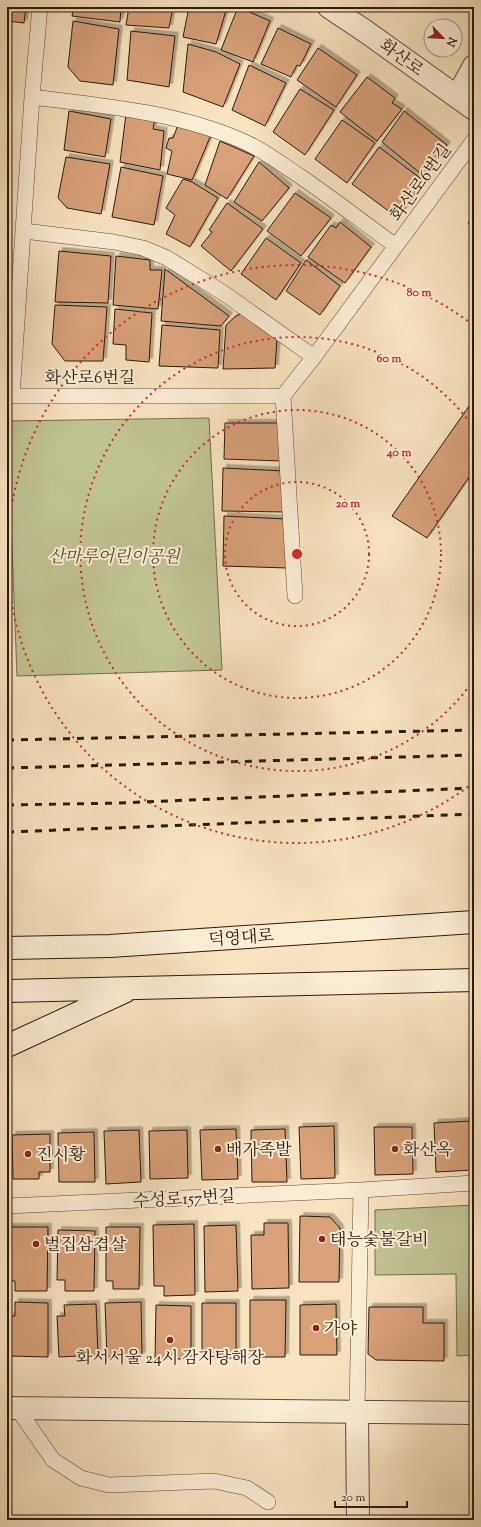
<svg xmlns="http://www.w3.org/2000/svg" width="481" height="1527" viewBox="0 0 481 1527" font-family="'Sorts Mill Goudy','Noto Serif KR',serif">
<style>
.green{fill:#bfc390;stroke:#756e4f}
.building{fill:#d8a178;stroke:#2b1a0e;filter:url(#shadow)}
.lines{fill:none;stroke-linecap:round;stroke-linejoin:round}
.service-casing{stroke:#5e4c3a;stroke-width:16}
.minor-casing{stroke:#5e4c3a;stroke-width:24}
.tertiary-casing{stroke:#5e4c3a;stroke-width:24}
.secondary-casing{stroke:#2b1a0e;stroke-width:24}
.service{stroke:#faedd5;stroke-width:15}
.minor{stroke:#faedd5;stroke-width:22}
.tertiary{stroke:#faedd5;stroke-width:22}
.secondary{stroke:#faedd5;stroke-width:22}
.rail{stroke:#2b1a0e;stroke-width:3;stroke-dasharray:7 7;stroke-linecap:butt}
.ring{fill:none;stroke:#d62828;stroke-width:2;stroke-dasharray:2 4}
.poi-dot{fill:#8f2418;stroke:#faedd5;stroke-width:1.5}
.labels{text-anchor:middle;stroke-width:4;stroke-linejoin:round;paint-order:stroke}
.street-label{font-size:17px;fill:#2b1a0e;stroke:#faedd5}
.park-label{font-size:17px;font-style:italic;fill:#574d35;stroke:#faedd5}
.poi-label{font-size:17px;fill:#2b1a0e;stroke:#faedd5;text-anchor:start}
.centre{fill:#d62828;stroke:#faedd5;stroke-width:2}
.ring-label{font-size:12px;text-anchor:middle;font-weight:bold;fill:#d62828;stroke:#faedd5;stroke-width:4;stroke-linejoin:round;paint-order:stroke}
</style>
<defs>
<filter id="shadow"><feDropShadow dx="3.5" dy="-3.5" stdDeviation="0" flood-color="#0004"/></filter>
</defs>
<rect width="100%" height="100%" fill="#f7e4bf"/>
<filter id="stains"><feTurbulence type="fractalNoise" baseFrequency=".005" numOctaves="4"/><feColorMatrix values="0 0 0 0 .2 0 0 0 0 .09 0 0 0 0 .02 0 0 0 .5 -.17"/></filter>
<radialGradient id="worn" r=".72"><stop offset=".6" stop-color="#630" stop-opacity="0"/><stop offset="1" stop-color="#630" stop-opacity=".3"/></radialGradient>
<path class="green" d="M209,418L222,670L17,676L7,421Z
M474,1205V1355L457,1356L456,1274L375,1275V1210Z"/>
<path class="building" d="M7,7H26L24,23L7,21Z
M74,7H121L120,22L72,16Z
M129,7H173L169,28L126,25Z
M189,7H227L216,44L183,37Z
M238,7L270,21L253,62L221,50Z
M73,21L119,29L113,85L80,81L68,67Z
M278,28L311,44L300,66L297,65L291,77L261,64Z
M131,31L175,36L169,87L127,80Z
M188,44L216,52L240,64L223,107L183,92Z
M318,48L357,75L336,107L297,80Z
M249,65L286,83L265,126L232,110Z
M367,77L395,98L392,103L402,109L377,141L340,112Z
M300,89L334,110L305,155L273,132Z
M69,111L111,119L105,157L64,150Z
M404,111L447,145L425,177L382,142Z
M126,114L155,118L153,129L164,131L160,170L120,162Z
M342,120L375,143L347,183L315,159Z
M178,125L211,135L192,180L167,174L172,151L166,148L169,138H173Z
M220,141L254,156L227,199L205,185Z
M379,147L424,181L398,218L352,184Z
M66,157L110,164L101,214L67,208L58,198Z
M259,162L289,188L262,221L234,202Z
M121,167L163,176L154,225L112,217Z
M183,179L192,182L218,198L190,247L166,234L175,215L166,208Z
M295,193L331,218L301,256L267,231Z
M227,203L263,229L231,271L201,246L212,232L209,230Z
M474,216V227L468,223Z
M340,222L371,247L345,283L308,257L331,225L336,228Z
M266,238L301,263L276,300L241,274Z
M59,251L111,256L108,303L55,302Z
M116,256L150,260V270H162L158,309L113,305Z
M306,260L340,286L320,315L286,291Z
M165,269L229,316L221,326L161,321Z
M55,305L107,307L103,361H65L52,344Z
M115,309L152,313L149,362L126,360V345L113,344Z
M244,313L277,338L275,368L223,369L226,325L236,316Z
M162,325L220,330L218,368L159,366Z
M474,399V470L427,538L392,516Z
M225,423H282V461L224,459Z
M223,468L284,471L285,512L222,511Z
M224,516L286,519L288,568L223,566Z
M471,1121L473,1170L436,1172L434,1123Z
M334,1126L335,1178L301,1179L299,1127Z
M374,1127H412L413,1174L375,1175Z
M236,1129L238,1179L202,1180L200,1130Z
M285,1129L287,1182H252L251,1130Z
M139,1130L141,1182L106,1184L104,1131Z
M187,1130L188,1178L150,1179L149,1131Z
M94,1132L95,1182H59L58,1133Z
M50,1134V1172H39V1179H13L12,1135Z
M300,1216L330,1217L340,1228L339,1282H299Z
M264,1223H288L289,1288L252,1289L251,1235H264Z
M194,1224L195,1295L164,1296V1286H154L153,1225Z
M236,1225L238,1291L205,1292L204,1226Z
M8,1227H48L47,1291H15V1281H7Z
M106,1227H140L139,1289H113V1281H106Z
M58,1230L95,1231L94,1291H65V1280H57Z
M250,1300H286L285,1357H250Z
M15,1302L48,1303V1357L10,1356V1316H15Z
M141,1302L142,1356L107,1357L105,1303Z
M202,1303H236V1358H202Z
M96,1304L98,1355L59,1357L57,1316H65L64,1305Z
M336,1304L337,1355H300V1305Z
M156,1305L191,1306V1359H155Z
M369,1307H423V1323H444V1361L376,1360L368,1354Z"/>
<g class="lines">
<g class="service-casing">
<path id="service" d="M40,7L32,97L12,396H283L314,357L474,140
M32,97C105,106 179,112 247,143C266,152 283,165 301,177C333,199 364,223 396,246
M24,231L114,242L143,248L167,258L222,292L314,357
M283,396L295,596
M7,1206L361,1190L474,1183
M17,1408L53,1460L81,1478L109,1485L214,1481L247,1488L268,1502
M357,1412L361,1190"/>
</g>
<g class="minor-casing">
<path id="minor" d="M7,1408L474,1413
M357,1412L358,1520"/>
</g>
<g class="tertiary-casing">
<path id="tertiary" d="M329,7L365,31L474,109
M457,97L474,66"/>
</g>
<g class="secondary-casing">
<path id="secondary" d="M7,948L110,946L474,922
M7,991L474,980
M7,1046L126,991"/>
</g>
<use href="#service" class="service"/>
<use href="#minor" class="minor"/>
<use href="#tertiary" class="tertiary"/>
<use href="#secondary" class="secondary"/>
<path class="rail" d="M7,740L474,730
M7,768L474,755
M7,805L119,803L474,788
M7,832L474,814"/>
</g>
<g class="ring">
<circle cx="297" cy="554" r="72"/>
<circle cx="297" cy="554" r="144"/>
<path d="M474 680A217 217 0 1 1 474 428"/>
<path d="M473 783A289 289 0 1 1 473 325"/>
</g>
<g class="poi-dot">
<circle cx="218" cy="1149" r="4"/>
<circle cx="395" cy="1149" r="4"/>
<circle cx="28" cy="1154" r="4"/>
<circle cx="322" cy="1239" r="4"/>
<circle cx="36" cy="1244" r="4"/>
<circle cx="316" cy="1328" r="4"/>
<circle cx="170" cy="1340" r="4"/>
</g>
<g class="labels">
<g class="street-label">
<text transform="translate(402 57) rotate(36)" y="6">화산로</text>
<text transform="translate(420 182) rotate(-54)" y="6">화산로6번길</text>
<text x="90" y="383">화산로6번길</text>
<text transform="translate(241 937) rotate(-4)" y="6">덕영대로</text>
<text transform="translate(184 1198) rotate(-3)" y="6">수성로157번길</text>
</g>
<g class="park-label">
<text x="114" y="562">산마루어린이공원</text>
</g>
<g class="poi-label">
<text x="226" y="1155">배가족발</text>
<text x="403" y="1155">화산옥</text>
<text x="36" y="1160">진시황</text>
<text x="330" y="1245">태능숯불갈비</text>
<text x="44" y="1250">벌집삼겹살</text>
<text x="324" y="1334">가야</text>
<text x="170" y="1363" text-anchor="middle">화서서울 24시 감자탕해장</text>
</g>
</g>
<circle cx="297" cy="554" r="6" class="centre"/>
<g class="ring-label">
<text x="419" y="296">80 m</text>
<text x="389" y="362">60 m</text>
<text x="399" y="456">40 m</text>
<text x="348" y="507">20 m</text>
</g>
<rect width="481" height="1527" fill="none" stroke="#f7e4bf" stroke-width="24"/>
<rect x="8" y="8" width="465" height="1511" fill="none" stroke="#2b1a0e" stroke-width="2"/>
<rect x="12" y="12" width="457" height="1503" fill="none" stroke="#2b1a0e"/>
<g transform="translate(443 38) rotate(115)"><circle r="19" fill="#faedd5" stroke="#a79985"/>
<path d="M0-3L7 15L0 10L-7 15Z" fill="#8f2418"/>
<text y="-6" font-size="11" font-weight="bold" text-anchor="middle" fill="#2b1a0e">N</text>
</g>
<path d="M335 1501v6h72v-6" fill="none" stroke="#2b1a0e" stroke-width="2"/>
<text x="341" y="1501" font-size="12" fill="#2b1a0e" stroke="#faedd5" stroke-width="3" paint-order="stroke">20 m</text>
<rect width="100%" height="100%" filter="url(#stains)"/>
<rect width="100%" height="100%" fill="url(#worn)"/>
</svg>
